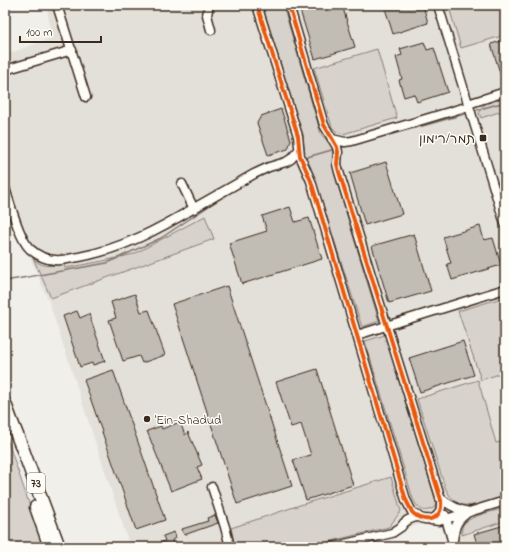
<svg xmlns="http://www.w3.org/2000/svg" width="510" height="552" viewBox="0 0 510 552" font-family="'Indie Flower','Playpen Sans Hebrew',sans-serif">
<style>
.built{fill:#e3e0da}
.green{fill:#d7d2cc;stroke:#897e75}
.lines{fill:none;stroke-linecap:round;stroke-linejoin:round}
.stream{stroke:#80746b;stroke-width:1.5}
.building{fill:#c1bcb4;stroke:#3b2a1e}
.minor-casing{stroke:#3b2a1e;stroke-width:11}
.highway-casing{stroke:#3b2a1e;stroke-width:15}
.minor{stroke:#fdfcf7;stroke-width:8}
.highway{stroke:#fdfcf7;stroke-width:12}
.cycleway-casing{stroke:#fdfcf7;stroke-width:6}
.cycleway{stroke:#e8590c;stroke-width:4}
.poi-dot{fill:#3b2a1e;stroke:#fdfcf7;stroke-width:1.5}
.labels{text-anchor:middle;stroke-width:3;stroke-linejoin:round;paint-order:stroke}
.shield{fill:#fdfcf7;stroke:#75695f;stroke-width:1}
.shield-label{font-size:12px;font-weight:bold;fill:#3b2a1e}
.poi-label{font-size:13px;fill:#3b2a1e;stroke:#fdfcf7;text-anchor:end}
</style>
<rect width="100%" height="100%" fill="#f1efea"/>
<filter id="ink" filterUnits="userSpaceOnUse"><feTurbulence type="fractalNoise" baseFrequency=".025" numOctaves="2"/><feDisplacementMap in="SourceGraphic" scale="8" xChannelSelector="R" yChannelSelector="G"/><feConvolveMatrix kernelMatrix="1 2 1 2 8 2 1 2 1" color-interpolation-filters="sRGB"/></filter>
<g filter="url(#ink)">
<path class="built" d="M47,5H505V547H449L444,531L437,524H422L410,527L397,536L349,547H222L221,542L204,547H130L49,302L5,198V55L51,38Z"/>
<path class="green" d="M262,5H283L321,134L332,146L333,152V158L334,172L379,321L362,327L313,174L303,154L304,149L303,136Z
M455,5H505V35L461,48L449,7Z
M377,49L397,118L343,134L337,132L332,127L314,68Z
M505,97V110L481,118L479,113L482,107L487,103Z
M205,216L214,239L51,298L33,258C41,268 52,266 64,264L65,268L103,261L134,254Z
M505,297V372L481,380L458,311Z
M385,335L436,501L435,507C423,514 419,510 413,499L365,341Z
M478,380L496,443L505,441V496C481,503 458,517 445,487L417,399Z
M5,433L44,547H5Z
M391,477L401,511L389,527L307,547H235L231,528L303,504Z
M505,508V521L462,535C462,532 461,529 463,525C468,516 495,511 505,508Z"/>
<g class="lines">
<path class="stream" d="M473,111L505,102
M365,141L426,125L468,113
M340,148L350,145
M304,158L335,149
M5,281L107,263L161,238L230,192"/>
</g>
<path class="building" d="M306,5H342L355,47L315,59L299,7Z
M384,5H423L428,23L393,34Z
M505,40V85L504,86L491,44Z
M424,42L427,50L434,48L448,92L417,102L414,94L404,97L399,80L402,79L396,57L402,55L400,49Z
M281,109L291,140L288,149L268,155L257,123L261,116Z
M386,162L402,214L365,225L350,173Z
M290,207L295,222L309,218L322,259L242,284L229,243L267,231L262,216Z
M480,226L484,240L493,238L501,265L452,280L447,264L451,263L443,237Z
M414,234L431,291L389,303L372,246Z
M227,286L292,486L237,504L172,304Z
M135,294L141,312L149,310L165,355L142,363L139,356L123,361L109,320L116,318L111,302Z
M77,311L80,318L89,314L105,361L93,365L92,363L80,367L63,316Z
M463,341L474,375L420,392L409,358Z
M317,369L353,485L306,500L293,460L311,455L301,424L291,427L276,382Z
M113,370L165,520L136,530L84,380Z
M180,422L185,435L188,432L202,465L197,467L202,479L171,491L147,431L161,426L162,429Z
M215,515L218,523L184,535L182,529L208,521L207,518Z
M505,525V547H478L474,534Z
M174,532L176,538L172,540L173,544L164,547H161L160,543L165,541L163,536Z"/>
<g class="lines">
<g class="minor-casing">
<path id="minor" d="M57,5L86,97
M209,5L207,15L211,30
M257,5L298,136L300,156L311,181L406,500C408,504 410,508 412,512C419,520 433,523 439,513C442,509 441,505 441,500L339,172L337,164L338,152L337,147L327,130L324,125L289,5
M438,5L505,224
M5,70L72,50
M468,104L505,92
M332,139L345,142L352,141L469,106
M182,184L194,209
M5,188C10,203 19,239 30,249C37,255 46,260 55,260C63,261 71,258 79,257C122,249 159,229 196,207C215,196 235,185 254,174L269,167L286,162L291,159L299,150
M357,335L505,289
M212,487L225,527L230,547
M440,498C449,505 457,510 469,512
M445,515L454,547
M431,520L439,521L446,519L505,501
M453,540C455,528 455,522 466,514
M332,547L392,533L401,527L404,523L408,520L418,516"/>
</g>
<g class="highway-casing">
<path id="highway" d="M5,404L11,420L23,450L59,547
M36,507L50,547"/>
</g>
<use href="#minor" class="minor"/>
<use href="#highway" class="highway"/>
<g class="cycleway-casing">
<path id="cycleway" d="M257,5L298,136L300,156L311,181L406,500C408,504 410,508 412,512C419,520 433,523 439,513C442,509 441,505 441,500L339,172L337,164L338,152L337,147L327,130L324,125L289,5"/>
</g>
<use href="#cycleway" class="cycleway"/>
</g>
</g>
<g class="poi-dot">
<rect x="479" y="134" width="8" height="8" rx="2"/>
<circle cx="147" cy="419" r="4"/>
</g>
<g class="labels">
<rect class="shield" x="27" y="473" width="18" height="20" rx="3"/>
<g class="shield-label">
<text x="36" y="487">73</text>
</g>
<g class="poi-label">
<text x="475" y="143">תמר/רימון</text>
<text x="155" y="424" text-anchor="start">'Ein-Shadud</text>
</g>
</g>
<rect width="510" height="552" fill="none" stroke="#fdfcf7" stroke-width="20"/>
<rect x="10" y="10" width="490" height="532" fill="none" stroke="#3b2a1e" stroke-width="1.5" filter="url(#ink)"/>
<path d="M20 36v6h81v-6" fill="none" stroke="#3b2a1e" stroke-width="2"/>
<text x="26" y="36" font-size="12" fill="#3b2a1e" stroke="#fdfcf7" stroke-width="3" paint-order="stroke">100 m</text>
</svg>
